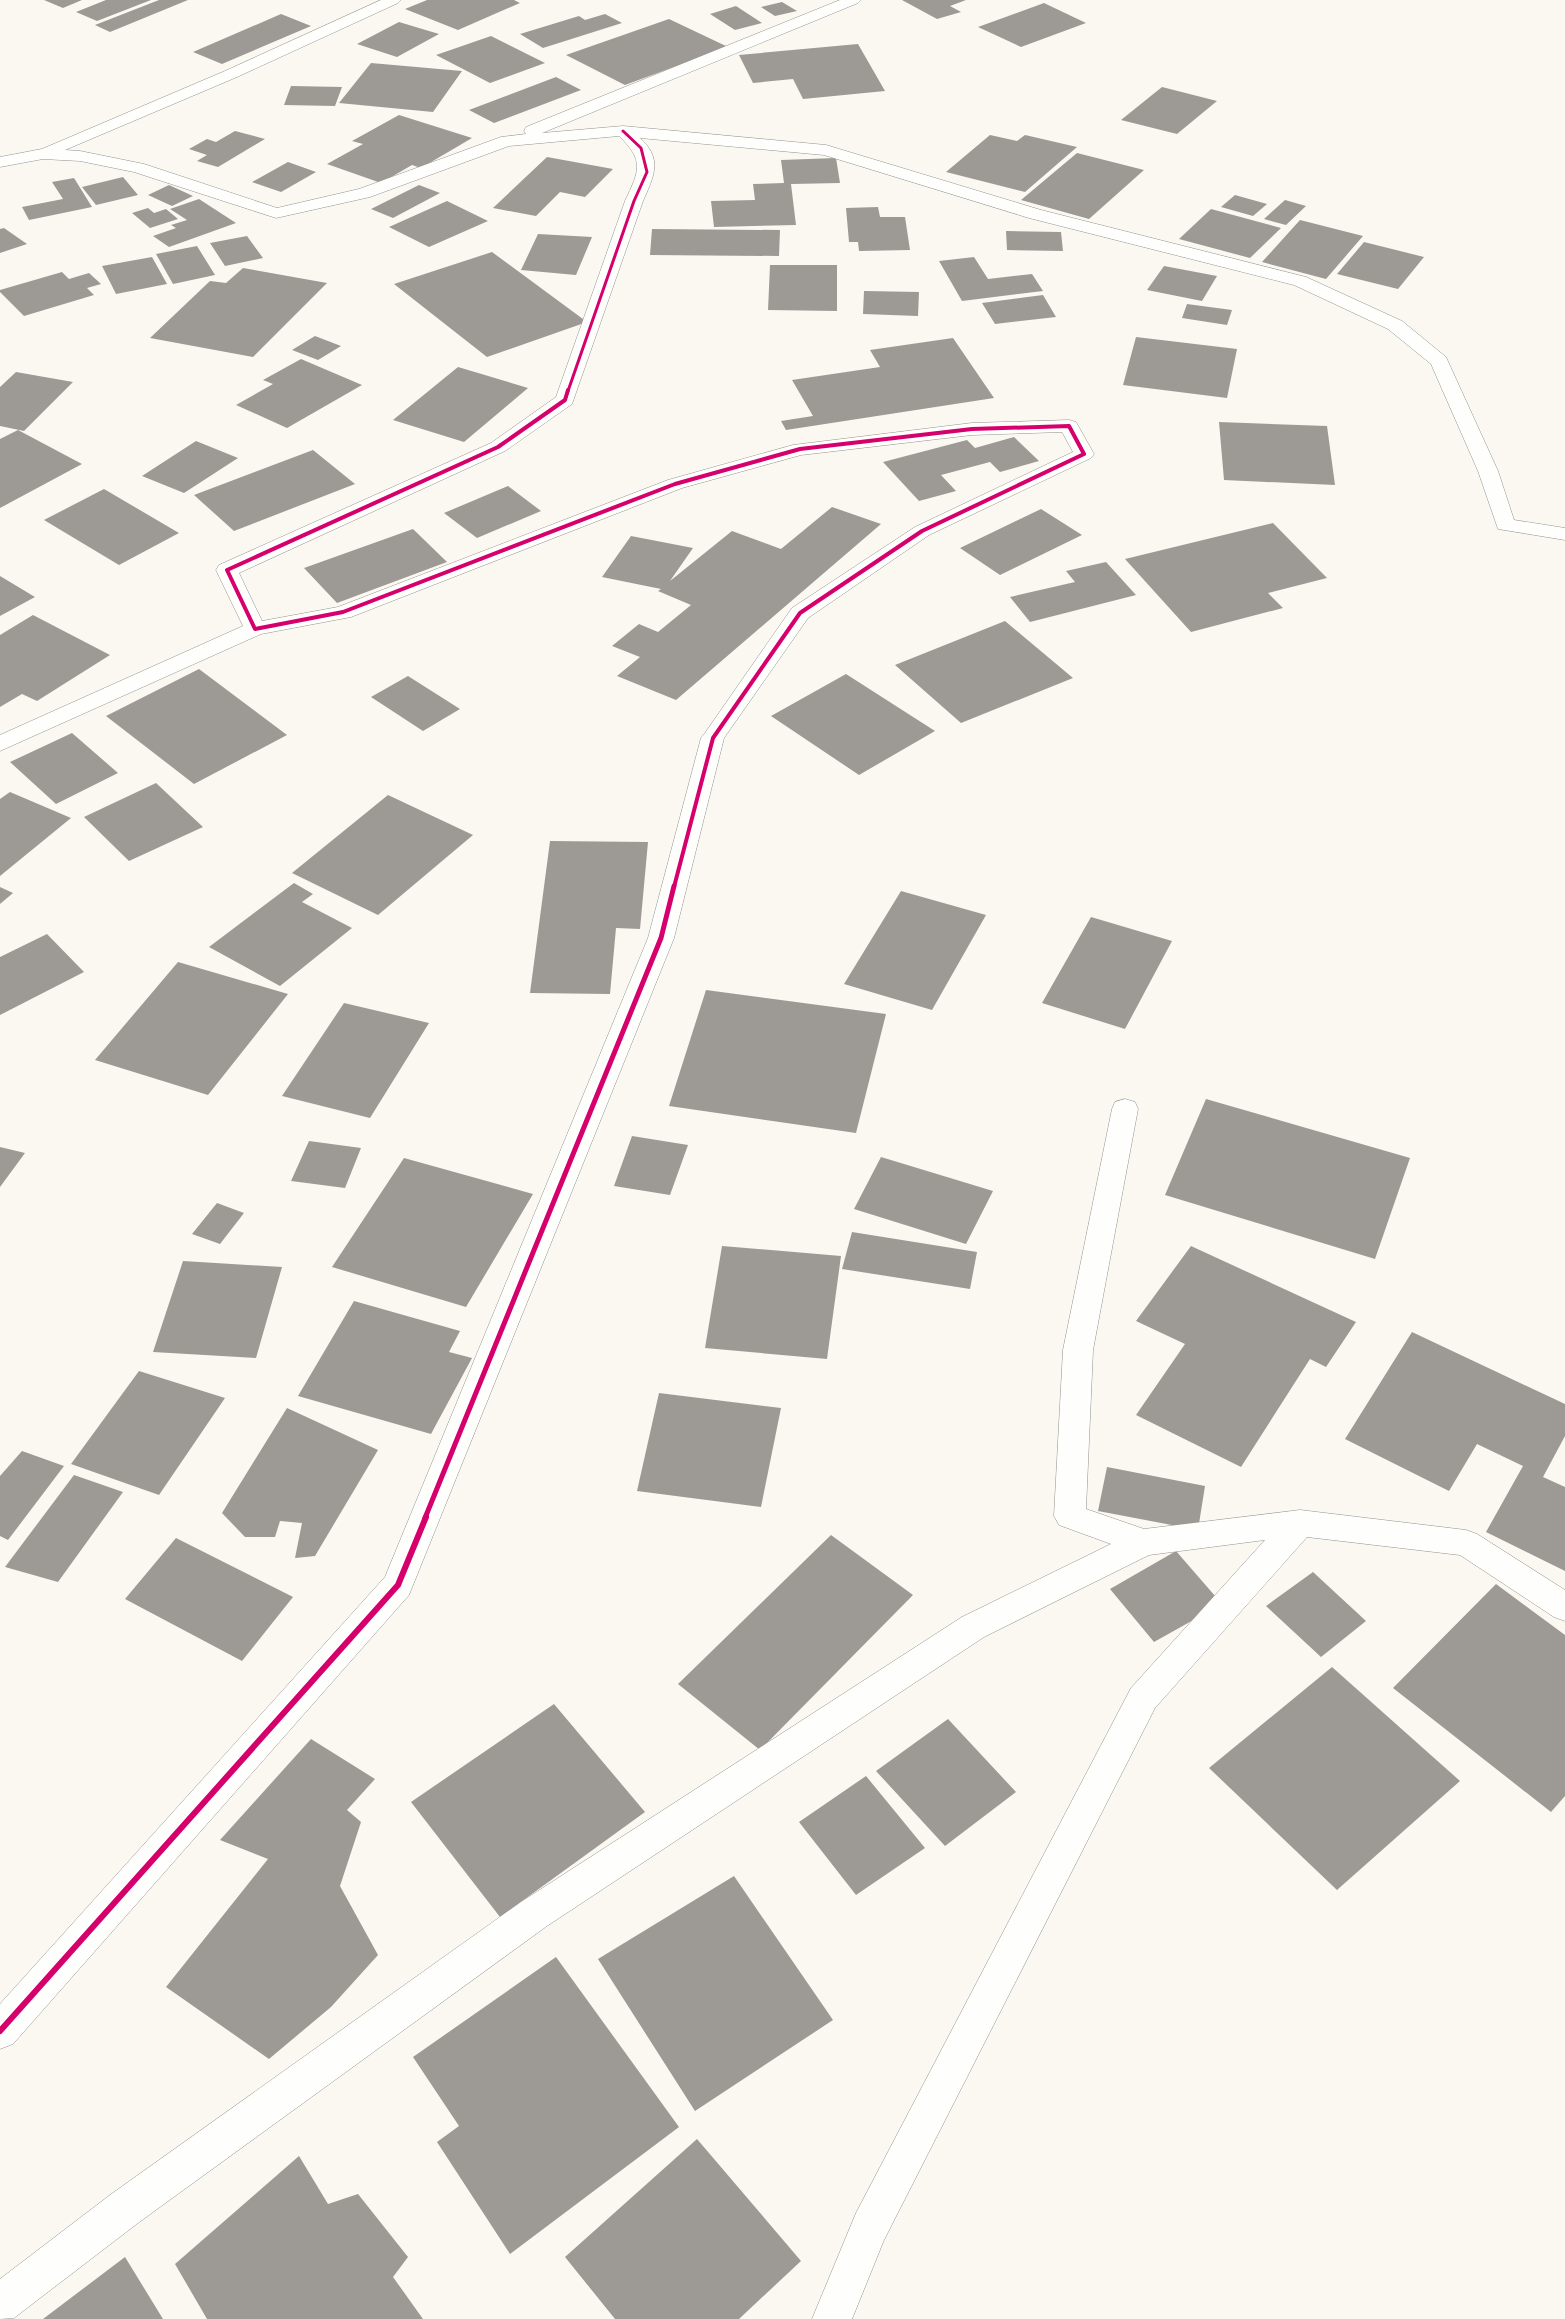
<svg xmlns="http://www.w3.org/2000/svg" width="1565" height="2319" viewBox="0 0 1565 2319" font-family="'Source Serif 4',serif">
<style>
.building{fill:#9d9a96}
.lines{fill:none;stroke-linecap:round;stroke-linejoin:round}
.minor-casing{stroke:#93928f;stroke-width:1}
.minor{fill:#fefefd;fill-rule:evenodd}
.cycleway-far3-casing{stroke:#fff;stroke-width:5}
.cycleway-far2-casing{stroke:#fff;stroke-width:6}
.cycleway-far1-casing{stroke:#fff;stroke-width:8}
.cycleway-casing{stroke:#fff;stroke-width:9}
.cycleway-far3{stroke:#d6006c;stroke-width:3}
.cycleway-far2{stroke:#d6006c;stroke-width:4}
.cycleway-far1{stroke:#d6006c;stroke-width:5}
.cycleway{stroke:#d6006c;stroke-width:6}
</style>
<rect width="100%" height="100%" fill="#faf8f0"/>
<path class="building" d="M44,0H82L63,8Z
M106,0H151L97,21L76,12Z
M159,0H188L110,32L95,25Z
M427,0H514L520,3L458,30L405,9Z
M902,0H966L950,6L961,12L937,19Z
M782,2L797,11L775,16L761,7Z
M1044,3L1086,23L1021,47L978,27Z
M736,6L762,23L735,30L710,14Z
M281,14L311,26L222,64L193,52Z
M605,14L622,23L543,48L520,34L579,16L585,20Z
M669,19L728,47L625,85L566,55Z
M399,22L439,34L397,57L357,44Z
M491,36L545,63L490,83L436,55Z
M858,44L885,91L803,99L793,79L753,83L739,55Z
M371,63L462,71L433,112L339,103Z
M556,77L581,90L494,123L469,110Z
M291,86L342,87L335,106L284,105Z
M1162,87L1217,101L1177,134L1121,120Z
M399,115L472,138L421,168L412,165L381,183L327,164L363,144L352,141Z
M235,131L265,139L218,167L197,161L207,155L189,149L207,139L216,142Z
M990,135L1017,141L1025,135L1077,147L1025,192L946,172Z
M1077,153L1144,170L1089,219L1021,200Z
M547,157L613,169L585,197L560,192L536,216L493,208Z
M836,158L840,183L791,184L796,225L714,227L711,201L755,200L753,184L784,183L781,160Z
M288,162L316,172L281,192L252,182Z
M123,177L138,195L96,205L82,187Z
M74,178L92,207L29,220L22,207L63,199L52,182Z
M169,185L193,196L172,206L148,195Z
M419,185L440,193L393,218L371,209Z
M1235,195L1267,204L1253,216L1221,207Z
M199,199L236,223L169,247L153,236L176,228L171,225L187,220L170,209Z
M1285,200L1306,206L1286,225L1264,219Z
M447,201L488,221L429,247L389,227Z
M878,207L880,217H905L910,250L859,251L858,242H849L846,208Z
M148,208L154,213L166,209L178,219L150,228L132,213Z
M1211,209L1281,228L1250,258L1179,239Z
M1300,220L1363,236L1326,279L1262,262Z
M4,228L27,244L0,253V229Z
M652,229L780,230L779,256L650,255Z
M1006,231L1061,232L1063,251L1007,250Z
M538,234L592,237L576,275L521,270Z
M247,236L263,258L225,266L210,243Z
M1364,242L1424,257L1398,289L1337,274Z
M197,246L215,275L173,284L156,254Z
M492,252L587,322L487,357L394,284Z
M152,257L167,284L116,294L102,266Z
M974,257L988,279L1032,274L1043,291L962,301L939,261Z
M770,265H837V311L768,310Z
M1164,266L1217,276L1202,301L1147,290Z
M243,268L327,283L253,357L150,338L210,281L226,283Z
M62,272L69,279L89,273L101,284L87,288L94,295L24,316L0,292V290Z
M864,291L919,292L918,316L863,314Z
M1043,295L1056,317L995,324L982,303Z
M1187,304L1232,310L1227,325L1182,318Z
M315,336L341,346L318,360L292,350Z
M1136,337L1237,349L1227,398L1123,385Z
M953,338L994,398L786,430L781,421L813,416L792,380L880,367L870,350Z
M301,359L362,385L287,428L236,405L273,384L263,380Z
M458,367L528,388L464,442L393,420Z
M16,372L73,382L24,431L0,426V387Z
M1219,422L1327,426L1335,485L1224,480Z
M18,430L82,464L0,508V439Z
M1014,437L1039,461L1000,472L990,462L941,475L956,491L919,501L883,462L967,440L975,448Z
M196,441L238,458L184,493L142,476Z
M313,450L355,484L234,531L194,495Z
M508,486L541,511L477,538L444,513Z
M104,489L179,533L119,565L44,520Z
M832,507L881,524L676,700L617,676L640,657L612,646L639,624L658,632L691,605L658,591L661,589L602,577L631,536L693,548L670,581L732,531L781,549Z
M1041,509L1082,535L1000,575L960,548Z
M1273,523L1327,578L1268,593L1283,608L1191,632L1125,559Z
M413,529L447,562L337,603L304,568Z
M1106,562L1136,595L1030,622L1010,597L1075,582L1066,571Z
M0,576L35,597L0,616Z
M33,615L110,655L37,701L22,694L0,707V635Z
M1005,621L1073,678L961,723L895,665Z
M199,669L287,735L194,784L106,716Z
M846,674L935,731L859,775L771,716Z
M408,676L460,709L423,731L371,697Z
M72,733L118,773L56,804L10,762Z
M156,783L203,827L129,861L84,817Z
M10,792L71,818L0,876V799Z
M388,795L473,835L378,915L292,873Z
M550,841L648,842L640,929L616,928L610,994L530,993Z
M294,883L313,894L302,902L352,928L280,986L209,947Z
M0,887L13,893L0,904Z
M901,891L986,915L932,1010L844,984Z
M1091,917L1172,941L1125,1029L1042,1003Z
M47,934L84,972L0,1015V957Z
M178,962L288,994L208,1095L95,1060Z
M706,990L886,1014L856,1133L669,1106Z
M344,1003L429,1023L370,1118L282,1096Z
M1206,1099L1410,1158L1375,1259L1165,1195Z
M632,1136L688,1145L670,1195L614,1186Z
M309,1141L361,1148L345,1188L291,1181Z
M0,1147L25,1153L0,1187Z
M881,1157L993,1191L966,1244L854,1209Z
M404,1158L533,1194L466,1307L332,1267Z
M217,1203L244,1213L220,1244L192,1234Z
M852,1232L977,1252L970,1289L842,1269Z
M722,1246L841,1256L827,1359L705,1348Z
M1191,1246L1356,1322L1326,1367L1310,1359L1241,1467L1136,1415L1185,1344L1136,1321Z
M183,1261L282,1267L256,1358L153,1352Z
M354,1301L460,1331L449,1352L472,1358L431,1434L298,1396Z
M1412,1332L1565,1404V1436L1543,1477L1565,1487V1571L1486,1532L1523,1466L1477,1444L1449,1491L1345,1439Z
M139,1371L225,1398L159,1495L71,1464Z
M659,1393L781,1408L761,1507L637,1491Z
M287,1408L378,1450L315,1556L295,1558L302,1523L280,1521L275,1537H245L222,1513Z
M22,1451L64,1466L8,1540L0,1536V1476Z
M1107,1467L1205,1486L1198,1530L1098,1511Z
M74,1475L123,1492L58,1582L5,1567Z
M831,1535L913,1595L760,1750L678,1684Z
M176,1538L293,1597L242,1661L125,1599Z
M1176,1551L1222,1604L1154,1642L1110,1589Z
M1313,1572L1366,1621L1321,1657L1266,1606Z
M1496,1584L1565,1635V1796L1551,1812L1393,1688Z
M1332,1667L1460,1781L1337,1890L1209,1768Z
M554,1704L645,1812L500,1917L411,1802Z
M948,1719L1016,1792L945,1846L876,1771Z
M311,1739L375,1779L347,1810L361,1822L340,1886L378,1955L331,2007L269,2059L166,1987L268,1859L220,1840Z
M866,1776L925,1848L856,1895L799,1822Z
M734,1876L833,2020L695,2111L598,1959Z
M556,1957L679,2127L510,2254L437,2142L459,2126L413,2057Z
M697,2139L801,2261L739,2319H615L565,2257Z
M299,2156L328,2204L358,2194L408,2257L393,2277L423,2319H207L175,2264Z
M125,2257L163,2319H43Z"/>
<g class="lines">
<g class="minor-casing">
<path id="minor" d="M381,0H401L398,3L237,77L65,150L80,151L144,164L277,208L359,189L501,137L526,134L524,131L526,127L840,0H861L858,3L542,133L623,126L826,145L1041,210L1306,277L1402,321L1446,357L1498,471L1514,520L1565,528V540L1498,529L1478,471L1431,364L1388,329L1294,285L1029,218L824,155L640,138C663,159 654,176 643,201L572,404L505,451L239,573L262,621L338,607L668,480L793,445L972,423L1069,420L1076,422L1094,454L1091,458L929,535L808,618L724,738L674,938L409,1595L13,2044L0,2049V2004L385,1577L648,938L701,738L705,733L792,608L915,527L1073,452L1062,432L972,435L801,455L682,488L351,617L261,634L0,751V735L243,626L216,570L219,565L491,443L556,397L625,201C639,171 645,161 619,136L509,146L370,197L276,218L134,172L80,161L43,159L0,167V157L42,149L225,71Z
M1125,1099L1135,1102L1138,1109L1093,1350L1086,1509L1144,1529L1300,1510L1466,1530L1477,1534L1565,1590V1621L1554,1617L1460,1555L1307,1537L1155,1708L884,2240L852,2319H812L856,2213L1131,1688L1265,1540L1149,1555L984,1637L547,1926L138,2223L14,2318L0,2319V2279L110,2195L521,1902L962,1617L1111,1544L1059,1525L1054,1516L1063,1350L1112,1109L1115,1102Z"/>
</g>
<use href="#minor" class="minor"/>
<g class="cycleway-far3-casing">
<path id="cycleway-far3" d="M568,391L634,201L647,172L641,148L623,131"/>
</g>
<g class="cycleway-far2-casing">
<path id="cycleway-far2" d="M568,390L565,400L498,447L227,570L255,629L343,612L675,484L800,449L972,429L1069,426L1084,454L922,531L800,613L713,738L674,887"/>
</g>
<g class="cycleway-far1-casing">
<path id="cycleway-far1" d="M425,1518L661,938L674,886"/>
</g>
<g class="cycleway-casing">
<path id="cycleway" d="M0,2031L398,1585L426,1517"/>
</g>
<use href="#cycleway-far3" class="cycleway-far3"/>
<use href="#cycleway-far2" class="cycleway-far2"/>
<use href="#cycleway-far1" class="cycleway-far1"/>
<use href="#cycleway" class="cycleway"/>
</g>
</svg>
